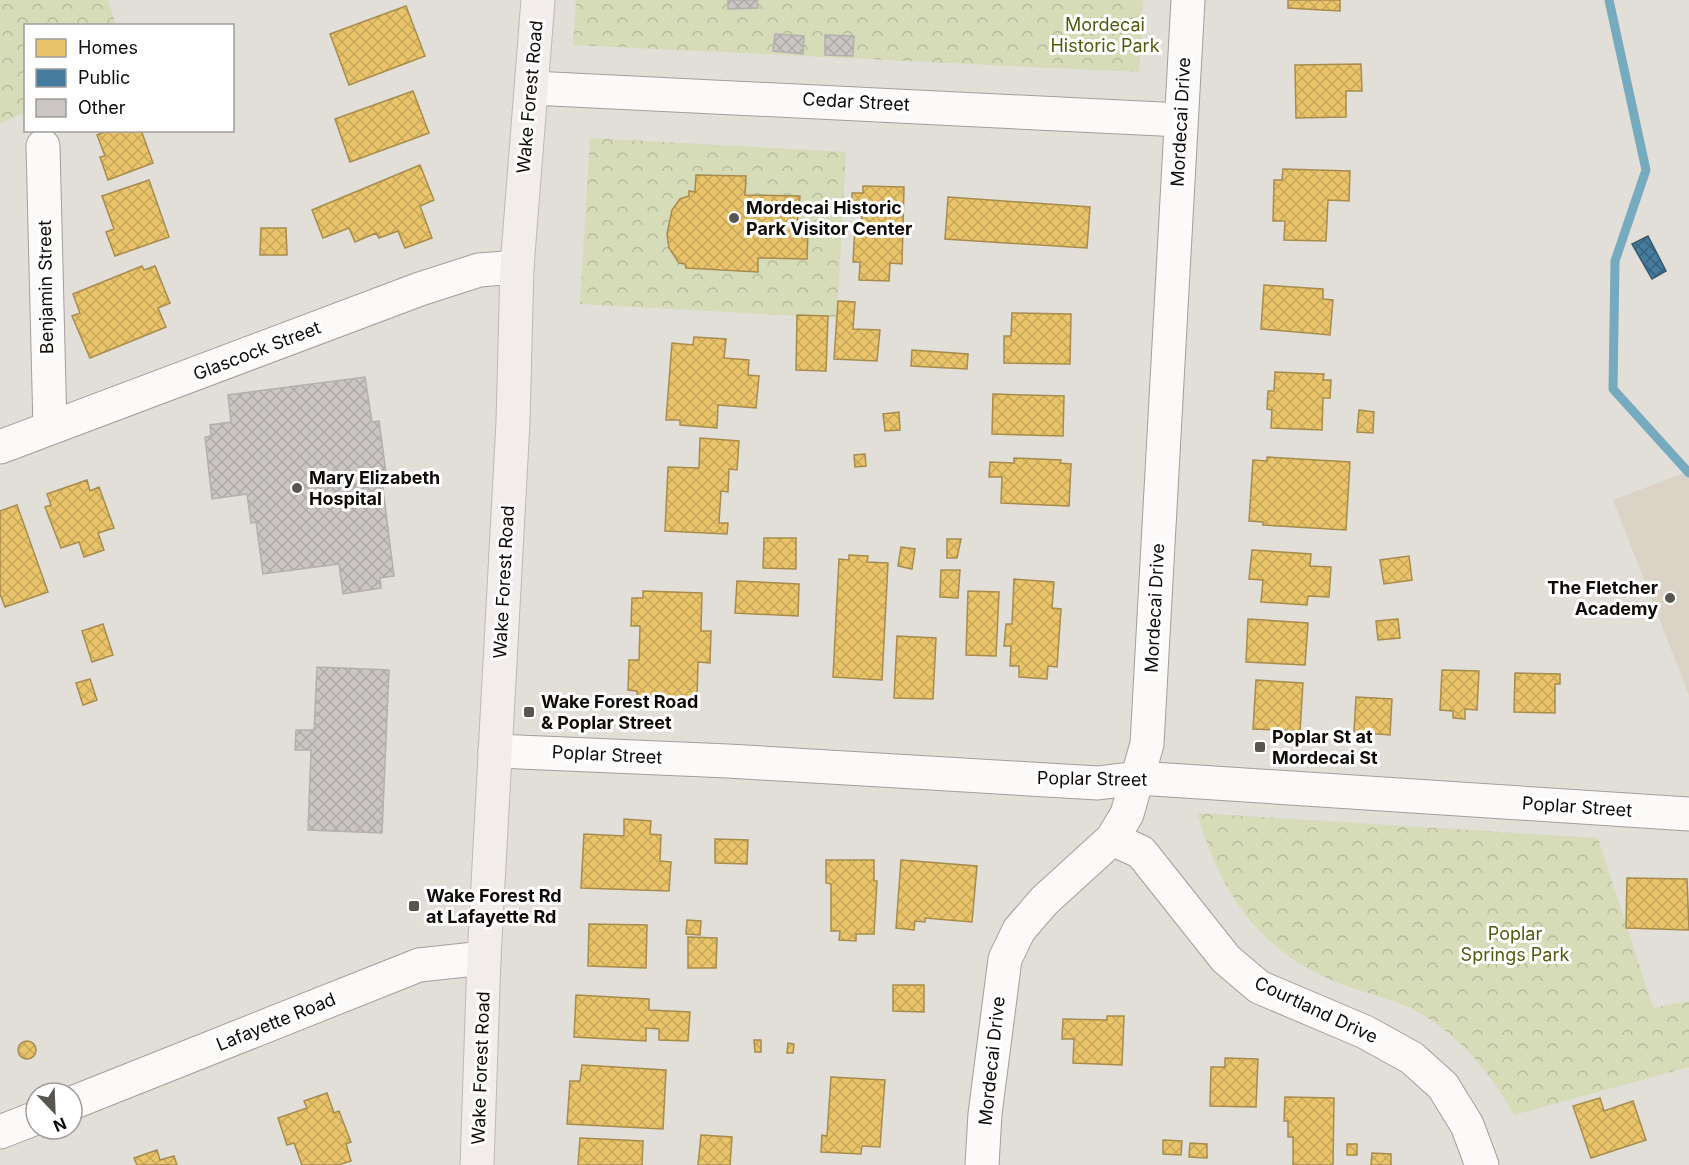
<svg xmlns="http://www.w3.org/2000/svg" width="1689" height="1165" viewBox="0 0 1689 1165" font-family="Inter,sans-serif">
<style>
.built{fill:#dad3c6}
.park{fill:url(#park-crowns)}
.homes{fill:url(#homes-cross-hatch);stroke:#a78c4d;stroke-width:1.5}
.public{fill:url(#public-cross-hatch);stroke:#345970;stroke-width:1.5}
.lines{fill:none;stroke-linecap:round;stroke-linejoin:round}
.stream{stroke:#75aabf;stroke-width:9}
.building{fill:url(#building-cross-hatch);stroke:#b4b0ad;stroke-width:1.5}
.minor-casing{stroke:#a29f9a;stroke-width:35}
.major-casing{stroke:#bbb9b6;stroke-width:35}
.minor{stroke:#fbfaf9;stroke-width:33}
.major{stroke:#f2ecea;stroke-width:33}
.poi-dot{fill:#585551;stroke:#fff;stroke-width:2}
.labels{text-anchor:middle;stroke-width:6;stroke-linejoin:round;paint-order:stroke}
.park-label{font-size:18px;fill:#515b0f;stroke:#fff}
.street-label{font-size:18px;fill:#0e0b08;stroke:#fff}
.poi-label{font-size:18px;font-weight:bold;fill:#0e0b08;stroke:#fff;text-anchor:start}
</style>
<defs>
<pattern id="park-crowns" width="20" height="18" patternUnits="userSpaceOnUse" patternTransform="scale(1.5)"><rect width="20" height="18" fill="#d6dbb8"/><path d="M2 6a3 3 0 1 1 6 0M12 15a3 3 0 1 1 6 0" fill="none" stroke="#b6bb9d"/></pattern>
<pattern id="homes-cross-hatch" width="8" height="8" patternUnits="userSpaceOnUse" patternTransform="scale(1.5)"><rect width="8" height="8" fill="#e9c46a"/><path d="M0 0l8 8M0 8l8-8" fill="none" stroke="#c7a75a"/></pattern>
<pattern id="public-cross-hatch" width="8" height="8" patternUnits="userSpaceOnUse" patternTransform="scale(1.5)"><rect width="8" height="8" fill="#457b9d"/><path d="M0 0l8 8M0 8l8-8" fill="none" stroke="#38637e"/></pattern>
<pattern id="building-cross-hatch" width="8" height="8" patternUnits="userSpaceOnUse" patternTransform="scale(1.5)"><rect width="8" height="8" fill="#cbc6c3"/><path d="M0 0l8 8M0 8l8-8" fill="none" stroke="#ada9a6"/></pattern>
</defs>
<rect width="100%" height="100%" fill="#e2ded8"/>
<path class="built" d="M1689,471V695L1613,500Z"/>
<path class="park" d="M0,0H108L116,25L26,26L25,113L0,123Z
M576,0H1143L1139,72L573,45Z
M590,138L846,152L837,318L580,304Z
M1197,813L1598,838L1653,1008L1689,1001V1067L1514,1115C1491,1074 1464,1040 1423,1015C1394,997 1359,993 1329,979C1255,946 1219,888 1197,813Z"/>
<path class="homes" d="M1288,0H1340V11L1288,8Z
M406,6L425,56L349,85L330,34Z
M1361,64L1362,91H1346V117L1296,118L1295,65Z
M413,91L429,133L350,162L335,119Z
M109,130H141L153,163L108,180L100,157L105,156L97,135Z
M420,165L434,200L420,206L432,238L405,248L398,231L379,238L376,233L355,242L349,228L323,238L312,210Z
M1283,169L1350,171L1349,201L1328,200L1326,241L1284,240L1285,221H1273L1274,180H1282Z
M696,175L746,176L745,195L800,196L797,227L808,230L807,259L758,258V272L686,268L685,264L679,263L669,248L667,234L672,210L680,199L689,196V191L695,192Z
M149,180L169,237L115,256L106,232L114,229L102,196Z
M863,186L904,187L902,264L890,263L889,281L859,280L860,262H853L855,226L861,227L862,212H852V193H863Z
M948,197L1090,207L1087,248L945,239Z
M261,228H286L287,255H260Z
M142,266L144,270L155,266L170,303L158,308L166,327L90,358L72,316L80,313L73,294Z
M1264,285L1323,289V299L1333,300L1330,335L1261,329Z
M838,301L855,302L853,329L880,330L877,361L834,359Z
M1012,313L1071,314L1070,364L1004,363V336H1011Z
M797,315L828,316L826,371L796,370Z
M694,337L726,339L724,358L749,360L748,375L759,376L756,408L718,405L717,428L680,425V420H666L672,343L693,345Z
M912,350L968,354L967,369L911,366Z
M1275,372L1324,374L1323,380H1331L1330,398H1323L1322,430L1271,428L1272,410L1267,409L1268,391H1274Z
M993,394L1064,396L1063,436L992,434Z
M1359,410L1374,412L1373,433L1357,432Z
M899,412L900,430L885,431L883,414Z
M700,438L739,441L737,470L729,469L728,492L721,491L719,523H728L727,534L665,531L668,467L699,468Z
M865,454L866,466L855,467L854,455Z
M1267,457L1350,462L1346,530L1263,525V522L1249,521L1253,460L1267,461Z
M1014,458L1061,460L1060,463L1071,464L1069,506L1001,503L1002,477H989L990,462L1014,463Z
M87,480L90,491L99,487L114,528L98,533L104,550L84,557L79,542L61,548L45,507L51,505L47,494Z
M17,505L48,592L5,607L0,594V511Z
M764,538H796V569L763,568Z
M947,539H961L957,558H947Z
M901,547L915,549L912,569L898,566Z
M1252,550L1311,554L1310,566L1331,567L1329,597L1308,596L1307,605L1261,602L1263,580L1249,579Z
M849,555L868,556L867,562L888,563L882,680L833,677L839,559L849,560Z
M1409,556L1412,580L1384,584L1380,560Z
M941,570H960L958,598L940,597Z
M1014,579L1054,582L1052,608L1061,609L1057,667L1048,666L1047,679L1019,677V666H1010L1011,646H1004L1006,624H1012Z
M737,581L799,584L798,616L735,613Z
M643,591L702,593L701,631H711L710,663L698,662L697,699L637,696V691L628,690L629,660H639L640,626H631L632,598H643Z
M968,591L999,592L996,656L966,655Z
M1248,619L1308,623L1305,665L1246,662Z
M1398,619L1400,638L1378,640L1376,621Z
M103,624L113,655L92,662L82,631Z
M897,636L936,638L933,699L894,698Z
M1442,670L1479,671L1477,710L1465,709V719L1453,718V711L1440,710Z
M1515,673L1560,674V684H1555V713L1514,712Z
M90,679L97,700L83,705L76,683Z
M1256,680L1303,683L1300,731L1253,729Z
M1356,697L1392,699L1390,735L1354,732Z
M624,819L651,821L650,834L661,835L660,861L671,862L669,891L581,888L584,834L624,836Z
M715,839L748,840L747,864L715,863Z
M826,860H874V881H877L874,934H856V941L839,940L840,931H831V884L826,883Z
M901,860L977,866L972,922L925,918V922L915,921L914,930L896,928Z
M1627,878L1687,879L1689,930L1626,928Z
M687,920L701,921L700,935L686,934Z
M589,924L647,925L646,968L588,966Z
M688,937L717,938L716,968H688Z
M893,985H924V1012L893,1011Z
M576,995L649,999V1010L690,1012L688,1041L659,1040V1029L646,1028V1041L574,1037Z
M1107,1016H1124L1122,1065L1073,1063L1074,1039H1062L1063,1019L1107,1020Z
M754,1040H761V1052H755Z
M18 1050a9 9 0 1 1 18 0a9 9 0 1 1-18 0Z
M788,1043L794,1044L793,1053H787Z
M1225,1058L1258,1059L1256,1107L1210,1106L1211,1067H1225Z
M582,1065L666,1070L663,1129L567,1124L570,1081H580Z
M831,1077L885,1080L880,1147L862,1146L861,1154L821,1152L822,1135L827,1136Z
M327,1093L334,1113L339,1111L351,1142L346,1144L351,1161L338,1165H302L294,1143L287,1145L278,1118L307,1108L304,1101Z
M1285,1097L1334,1098L1333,1165H1293V1137H1288V1121H1284Z
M1600,1098L1604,1111L1633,1101L1646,1140L1591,1158L1573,1106Z
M701,1135L732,1137L730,1165H698Z
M580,1138L643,1141L642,1165H578Z
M1163,1140L1182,1141L1181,1155L1163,1154Z
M1190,1143L1207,1144V1158L1189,1157Z
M1347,1144H1357V1155H1347Z
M157,1150L160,1160L174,1156L177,1165H137L134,1158Z
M1372,1153L1391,1154V1165H1371Z"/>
<path class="public" d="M1648,236L1666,271L1652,279L1632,244Z"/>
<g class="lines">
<path class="stream" d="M1609,0L1646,170L1615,261L1613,389L1689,473"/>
</g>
<path class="building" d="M728,0H757L758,8L728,9Z
M775,34L804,36L803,54L773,51Z
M825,35L854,36L853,56L825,55Z
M365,377L372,422L379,421L387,480L382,481L394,576L380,578L381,588L343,594L339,564L263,574L256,522L251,523L247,494L212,499L205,437L211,436L210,425L231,422L228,395Z
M317,667L389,670L382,833L308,830L311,750H295L296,730H314Z"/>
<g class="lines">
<g class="minor-casing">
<path id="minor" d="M532,88L1181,120
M43,146L50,428
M0,447L420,289L479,270L517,267
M495,751L728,761L1098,783L1138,778L1689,814
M1112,839L1141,852L1226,959L1259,987L1365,1032L1412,1058L1443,1086L1467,1125L1482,1165
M72,1103L419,965L484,958
M0,1132L36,1118
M982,1165L985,1114L1005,959L1019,930L1044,901L1112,839L1127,814L1147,744L1188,0"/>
</g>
<g class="major-casing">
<path id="major" d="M477,1165L484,958L513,422L517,267L538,0"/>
</g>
<use href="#minor" class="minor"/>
<use href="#major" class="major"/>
</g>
<g class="poi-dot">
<circle cx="734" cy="218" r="6"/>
<circle cx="297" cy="488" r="6"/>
<circle cx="1670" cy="598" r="6"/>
<rect x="523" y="706" width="12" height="12" rx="3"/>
<rect x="1254" y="741" width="12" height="12" rx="3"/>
<rect x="408" y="900" width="12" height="12" rx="3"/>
</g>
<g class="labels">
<g class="park-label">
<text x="1105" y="31">Mordecai<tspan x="1105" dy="21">Historic Park</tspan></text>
<text x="1515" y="940">Poplar<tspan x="1515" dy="21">Springs Park</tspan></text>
</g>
<g class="street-label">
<text transform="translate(530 97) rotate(-85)" y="6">Wake Forest Road</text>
<text transform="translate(856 102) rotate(3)" y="6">Cedar Street</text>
<text transform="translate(1181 122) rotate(-87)" y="6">Mordecai Drive</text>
<text transform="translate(46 287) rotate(-91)" y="6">Benjamin Street</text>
<text transform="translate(257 351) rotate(-21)" y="6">Glascock Street</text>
<text transform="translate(504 582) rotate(-87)" y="6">Wake Forest Road</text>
<text transform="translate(1155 608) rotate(-87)" y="6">Mordecai Drive</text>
<text transform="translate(607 755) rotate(3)" y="6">Poplar Street</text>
<text transform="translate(1092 779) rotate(1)" y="6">Poplar Street</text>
<text transform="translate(1577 807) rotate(4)" y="6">Poplar Street</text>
<text transform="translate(1316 1010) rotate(25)" y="6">Courtland Drive</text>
<text transform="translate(276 1022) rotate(-22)" y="6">Lafayette Road</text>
<text transform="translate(992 1061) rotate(-84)" y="6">Mordecai Drive</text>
<text transform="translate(481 1068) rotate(-88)" y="6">Wake Forest Road</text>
</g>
<g class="poi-label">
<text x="746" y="214">Mordecai Historic<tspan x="746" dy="21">Park Visitor Center</tspan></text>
<text x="309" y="484">Mary Elizabeth<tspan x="309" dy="21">Hospital</tspan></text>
<text x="1658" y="594" text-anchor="end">The Fletcher<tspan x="1658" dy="21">Academy</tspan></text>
<text x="541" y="708">Wake Forest Road<tspan x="541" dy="21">&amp; Poplar Street</tspan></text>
<text x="1272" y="743">Poplar St at<tspan x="1272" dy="21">Mordecai St</tspan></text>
<text x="426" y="902">Wake Forest Rd<tspan x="426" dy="21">at Lafayette Rd</tspan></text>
</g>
</g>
<rect x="24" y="24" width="210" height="108" fill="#ffffff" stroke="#9f9d9c" stroke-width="1.5"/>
<rect x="36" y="39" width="30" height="18" fill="#e9c46a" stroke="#9f9d9c" stroke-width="1.5"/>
<text x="78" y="54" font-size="18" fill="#0e0b08">Homes</text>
<rect x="36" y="69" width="30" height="18" fill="#457b9d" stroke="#9f9d9c" stroke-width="1.5"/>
<text x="78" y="84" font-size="18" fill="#0e0b08">Public</text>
<rect x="36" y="99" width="30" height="18" fill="#cbc6c3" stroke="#9f9d9c" stroke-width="1.5"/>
<text x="78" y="114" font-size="18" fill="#0e0b08">Other</text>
<g transform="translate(54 1111) rotate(157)"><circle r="28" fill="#ffffff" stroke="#9f9d9c" stroke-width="1.5"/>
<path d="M0-4.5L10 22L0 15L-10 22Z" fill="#585551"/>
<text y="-9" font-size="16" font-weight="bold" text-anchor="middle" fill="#0e0b08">N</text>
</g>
</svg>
